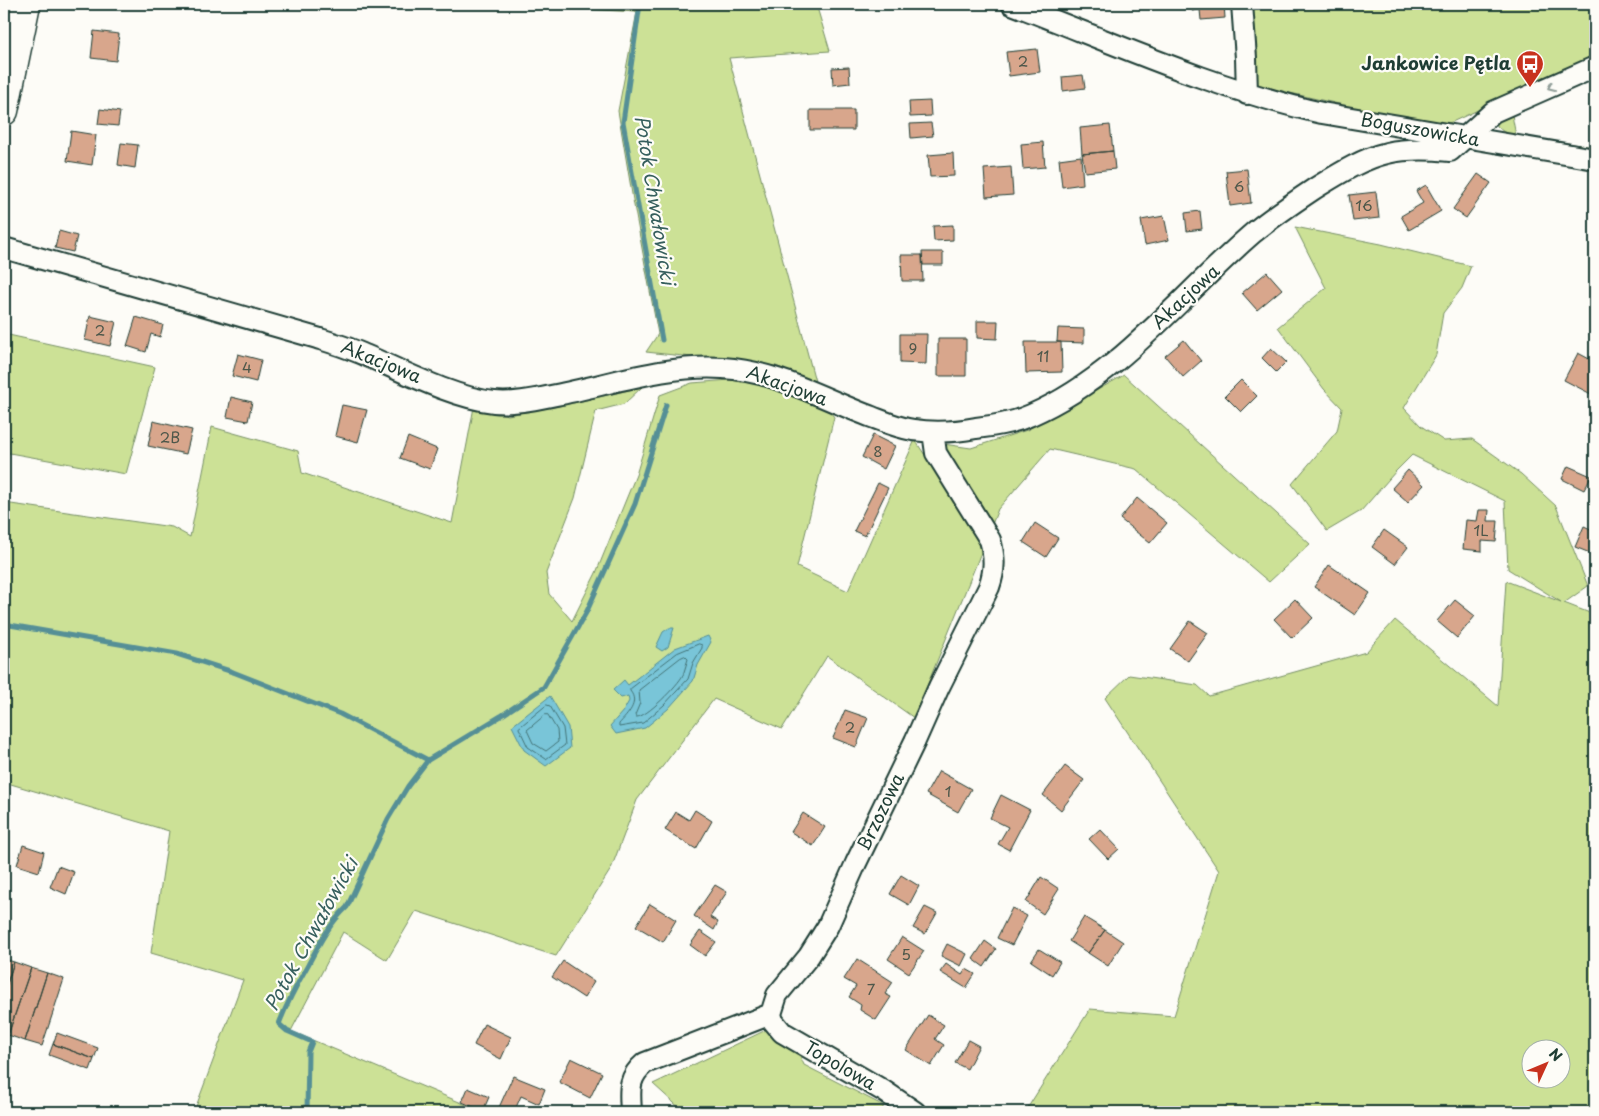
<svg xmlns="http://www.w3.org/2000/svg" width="1599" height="1116" viewBox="0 0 1599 1116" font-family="'Playpen Sans',sans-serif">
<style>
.green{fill:#cce196;stroke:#768f65;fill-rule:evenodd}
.water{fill:#79c5d8;stroke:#558f96}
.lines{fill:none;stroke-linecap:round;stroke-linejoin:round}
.shore{stroke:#437376;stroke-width:1}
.stream{stroke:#558f96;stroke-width:5}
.building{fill:#d8a68c;stroke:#1f3d34}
.street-casing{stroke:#1f3d34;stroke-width:24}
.secondary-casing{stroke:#1f3d34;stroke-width:31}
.street{stroke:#fdfcf7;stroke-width:20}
.secondary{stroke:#fdfcf7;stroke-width:28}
.oneway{stroke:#8e9c96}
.labels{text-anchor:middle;stroke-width:4.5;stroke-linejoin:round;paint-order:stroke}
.number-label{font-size:15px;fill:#4d574a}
.poi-label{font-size:18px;font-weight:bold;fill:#1f3d34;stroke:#fdfcf7;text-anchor:end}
.street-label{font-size:18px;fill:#1f3d34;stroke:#fdfcf7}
.water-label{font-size:19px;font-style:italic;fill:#365f5d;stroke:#fdfcf7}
</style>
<rect width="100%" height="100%" fill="#fdfcf7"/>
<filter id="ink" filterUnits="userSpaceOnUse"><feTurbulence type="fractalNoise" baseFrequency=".02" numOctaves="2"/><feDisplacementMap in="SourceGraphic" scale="10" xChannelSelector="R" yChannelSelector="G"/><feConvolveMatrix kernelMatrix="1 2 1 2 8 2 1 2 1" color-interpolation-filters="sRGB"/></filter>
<g filter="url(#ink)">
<path class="green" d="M494,4H816L830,51L729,58L816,385L776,366L646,352L658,334L633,200L618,111L637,12Z
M1248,4H1595V56L1452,122L1436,126L1255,85Z
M1581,84L1512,115L1516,136L1595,147V150L1507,135L1497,126V119Z
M1295,227L1381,244L1471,266L1462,288L1443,313L1436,355L1404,408L1421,426L1444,441L1472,439L1521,474L1556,506L1588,586L1564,603L1595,615V1112H1025L1090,1009L1174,1016L1219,871L1105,698L1129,675L1197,685L1209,696L1366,652L1395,620L1498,706L1506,581L1561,602L1508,569L1505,501L1412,455L1396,471L1361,511L1327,531L1292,484L1337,431L1342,408L1324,389L1278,327L1326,288ZM1532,1048H1562V1078H1532Z
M4,334L155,367L126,474L4,452Z
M1124,375L1310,544L1269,582L1136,469L1050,449L998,509L991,527L943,454V444L971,448L1027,430Z
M730,380C757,384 819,392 834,417L797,567L848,591L915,440L984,545L914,718L827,656L782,729L714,699L637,800L611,869L556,956L416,911L387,960L343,932L291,1031L483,1112H194L243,980L151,953L169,831L4,782V503L172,527L190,537L212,427L298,451L302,473L452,523L474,407L508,415L565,405L642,387L624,404L596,411L575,498L546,573L549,594L572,621L596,573L636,475L660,395L692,383Z
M785,1021L804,1065L884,1106L880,1112H684L653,1084Z"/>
<path class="water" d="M669,628H674L668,647L662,651L656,647L663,632Z
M708,636L711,642L698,665L693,681L668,709L645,728L616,734L610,726L624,710L629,701L628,696L621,698L613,690L624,680L628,685L675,648Z
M550,696L568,727L570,748L546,766L524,750L512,726Z"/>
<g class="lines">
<path class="shore" d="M699,644L702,645V648L693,663L688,679L664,705L643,723L619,727V724C627,715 640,703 630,691V689L677,653Z
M685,656L688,659C686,664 685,670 683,675C678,685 646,718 636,717L635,715L640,703L639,690L680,658Z
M547,705L550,706L563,728L565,745L546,759L528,747L519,728Z
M548,715L557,730L558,742L546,751L533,743L527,730L545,715Z"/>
<path class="stream" d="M640,4L623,122L662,340
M4,624L177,654L233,672L340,714L428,760
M307,1112L308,1052L312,1042L287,1031L279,1024C287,1003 297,984 308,965C319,944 329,924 347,907L388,819L408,786L428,760L501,716L544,687L587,611L635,504L666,405"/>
</g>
<path class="building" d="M1139,4H1167L1139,7Z
M1191,4H1224L1225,18L1201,20L1200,10L1192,11Z
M94,31L119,34L116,61L91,58Z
M1037,49L1040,72L1009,76L1006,52Z
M849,67L850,83L833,85L832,68Z
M1083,75L1085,88L1063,91L1062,77Z
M930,101L931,116L910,117L909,102Z
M1595,103V127H1591L1590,104Z
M100,109L120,112L118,126L98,124Z
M810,110H854V130H810Z
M931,123L933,136L911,138L910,124Z
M1110,125L1113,151L1082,154L1080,128Z
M71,131L96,135L92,165L67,161Z
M1043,142L1045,167L1023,169L1021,144Z
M121,143L138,145L135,168L118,165Z
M1113,151L1115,169L1085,172L1082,154Z
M953,153L954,176L930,177L928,155Z
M1081,156L1083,184L1062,187L1059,159Z
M1011,167L1013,195L986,197L984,169Z
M1247,169L1251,203L1230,206L1226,171Z
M1478,174L1491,183L1466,218L1453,209Z
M1426,185L1441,211L1409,230L1401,216L1423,203L1416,191Z
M1376,192L1379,218L1353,221L1349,195Z
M1200,211L1202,229L1187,231L1185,213Z
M1164,216L1169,240L1145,245L1141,220Z
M953,225V240L934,241L933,226Z
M59,231L77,236L73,252L55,248Z
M922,252H943V265H923Z
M901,255H922L923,281H902Z
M1267,272L1282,289L1257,310L1242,293Z
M90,316L116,322L110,346L85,340Z
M136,317L163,325L160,337L151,334L146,352L127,346Z
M977,321H998L997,339L977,338Z
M1058,328L1084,329V343L1057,342Z
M900,334H927L926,364L900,363Z
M938,339H966V376H938Z
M1184,340L1201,361L1183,377L1165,356Z
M1025,342H1061L1062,372L1026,373Z
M1271,348L1286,362L1276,372L1262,358Z
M1578,353L1595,362V386L1591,394L1564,380Z
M238,354L261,360L256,382L232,376Z
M1241,380L1257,396L1241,412L1225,396Z
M231,397L252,402L248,421L227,417Z
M342,405L367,410L358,442L335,436Z
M153,421L192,430L186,454L148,446Z
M873,435L895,446L884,469L862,457Z
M408,437L437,449L430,469L400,458Z
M1568,466L1591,476L1584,490L1562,479Z
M1408,470L1424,485L1408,502L1392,488Z
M878,483L888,488L865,536L854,531Z
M1137,498L1167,523L1150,543L1120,519Z
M1479,510H1489L1488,521H1498L1496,542L1482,541V551L1463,549L1466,520L1477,521Z
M1035,523L1058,538L1046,557L1023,542Z
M1584,526L1595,531V555L1575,547Z
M1384,530L1408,547L1395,564L1372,547Z
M1329,565L1370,593L1355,615L1314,587Z
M1295,599L1313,618L1292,638L1274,619Z
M1455,600L1475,616L1457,638L1437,621Z
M1190,621L1208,633L1188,661L1170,649Z
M845,710L868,718L856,747L833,738Z
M1065,766L1084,780L1061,810L1043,795Z
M939,771L971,789L958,812L926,794Z
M1001,795L1030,810L1009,850L998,844L1008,827L990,818Z
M695,810L712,821L696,849L665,830L676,812L689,820Z
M803,813L825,827L813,846L791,832Z
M1100,829L1119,849L1108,859L1089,839Z
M23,845L44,852L39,872L17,865Z
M58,866L74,872L66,894L50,887Z
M901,875L919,886L909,905L890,894Z
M1041,877L1059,889L1043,914L1026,902Z
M715,885L727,892L710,917L718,922L714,930L694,916Z
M650,904L676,920L663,942L636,926Z
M925,907L937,913L925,934L913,928Z
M1012,908L1027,916L1012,945L997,938Z
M1084,917L1105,930L1088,953L1069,941Z
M1105,930L1123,942L1108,966L1088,953Z
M700,931L716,942L705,956L690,945Z
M902,937L924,951L909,973L888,959Z
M985,941L996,949L984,967L973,959Z
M947,944L967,954L961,966L941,956Z
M1039,949L1060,962L1052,975L1031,961Z
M4,959L14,962L4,993Z
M857,959L893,982L885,994L891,997L876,1020L860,1010L861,1005L849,997L856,986L844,979Z
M563,961L594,982L584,998L552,977Z
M14,962L31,968L8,1035L4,1034V993Z
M946,964L962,975L966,969L975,974L966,988L940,972Z
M31,968L47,973L25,1041L8,1035Z
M47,973L64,979L42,1046L25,1041Z
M928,1015L944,1025L935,1039L944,1045L931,1066L906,1050Z
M484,1024L511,1037L501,1059L474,1045Z
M57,1033L98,1048L94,1059L53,1044Z
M968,1040L979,1046L967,1069L955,1063Z
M53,1044L94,1059L90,1070L49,1055Z
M571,1058L602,1073L590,1098L559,1082Z
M4,1074L11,1076L4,1101Z
M513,1076L545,1089L539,1104L521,1096L514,1112H497Z
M468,1088L489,1097L483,1111L462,1102Z"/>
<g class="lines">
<g class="street-casing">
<path id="street" d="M1012,4C1114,43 1215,89 1322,113L1595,159
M1242,4L1246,58L1247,94
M4,248L317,338C333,343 350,348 365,355C402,371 454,398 494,402C515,404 536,399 556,395C611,384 668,364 723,368C776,371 823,399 872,417C885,422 899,428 913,430C935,433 955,432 976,428C995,426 1013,423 1031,415C1120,376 1181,295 1253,233C1272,217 1293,203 1314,189C1337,175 1361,159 1387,153C1408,148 1429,149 1450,151L1493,112L1595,67
M771,1014L773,1021L782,1032L884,1091L915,1112
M631,1112C630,1091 627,1078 645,1063L771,1014L777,995L809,956L828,926L856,863L915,741L939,687L989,587C995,570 995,557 990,540L936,453L933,432"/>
</g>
<g class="secondary-casing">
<path id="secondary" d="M4,111L26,4"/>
</g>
<use href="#street" class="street"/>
<use href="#secondary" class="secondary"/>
</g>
<defs><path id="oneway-chevron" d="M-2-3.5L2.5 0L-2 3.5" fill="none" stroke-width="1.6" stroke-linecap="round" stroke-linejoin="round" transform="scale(1.25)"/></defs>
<use class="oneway" href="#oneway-chevron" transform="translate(1551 87) rotate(156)"/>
</g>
<defs>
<g id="bus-pin" transform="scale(1.4375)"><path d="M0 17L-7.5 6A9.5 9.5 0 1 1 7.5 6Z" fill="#c8321e" stroke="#fdfcf7"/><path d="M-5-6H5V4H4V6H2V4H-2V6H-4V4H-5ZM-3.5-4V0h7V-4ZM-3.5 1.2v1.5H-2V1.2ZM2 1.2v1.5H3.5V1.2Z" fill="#fff"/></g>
</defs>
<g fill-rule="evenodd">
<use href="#bus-pin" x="1530" y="64"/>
</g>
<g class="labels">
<g class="number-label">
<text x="1023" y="67">2</text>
<text x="1239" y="192">6</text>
<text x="1364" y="211">16</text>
<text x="100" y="336">2</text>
<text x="913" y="354">9</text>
<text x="1043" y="362">11</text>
<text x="247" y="373">4</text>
<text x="170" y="443">2B</text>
<text x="878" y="457">8</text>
<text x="1481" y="536">1L</text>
<text x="850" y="733">2</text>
<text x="948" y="797">1</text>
<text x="906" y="960">5</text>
<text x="871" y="995">7</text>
</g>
<g class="poi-label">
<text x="1511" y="70">Jankowice Pętla</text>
</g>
<g class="street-label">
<text transform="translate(1420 130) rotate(10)" y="6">Boguszowicka</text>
<text transform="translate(1186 297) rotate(-43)" y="6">Akacjowa</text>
<text transform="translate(381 362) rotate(22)" y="6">Akacjowa</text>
<text transform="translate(787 386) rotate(20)" y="6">Akacjowa</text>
<text transform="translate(881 812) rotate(-64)" y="6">Brzozowa</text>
<text transform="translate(840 1066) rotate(30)" y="6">Topolowa</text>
</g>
<g class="water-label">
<text transform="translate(655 200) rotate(81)" y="7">Potok Chwałowicki</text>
<text transform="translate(311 934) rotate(-61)" y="7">Potok Chwałowicki</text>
</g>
</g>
<rect width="1599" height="1116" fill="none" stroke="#fdfcf7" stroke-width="20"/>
<rect x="10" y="10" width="1579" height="1096" fill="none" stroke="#1f3d34" stroke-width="2" filter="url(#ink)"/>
<g transform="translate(1546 1064) rotate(46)"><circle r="24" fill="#fdfcf7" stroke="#a4b0a9"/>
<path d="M0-4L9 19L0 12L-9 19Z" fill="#c8321e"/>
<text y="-8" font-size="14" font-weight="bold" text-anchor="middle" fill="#1f3d34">N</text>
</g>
</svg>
